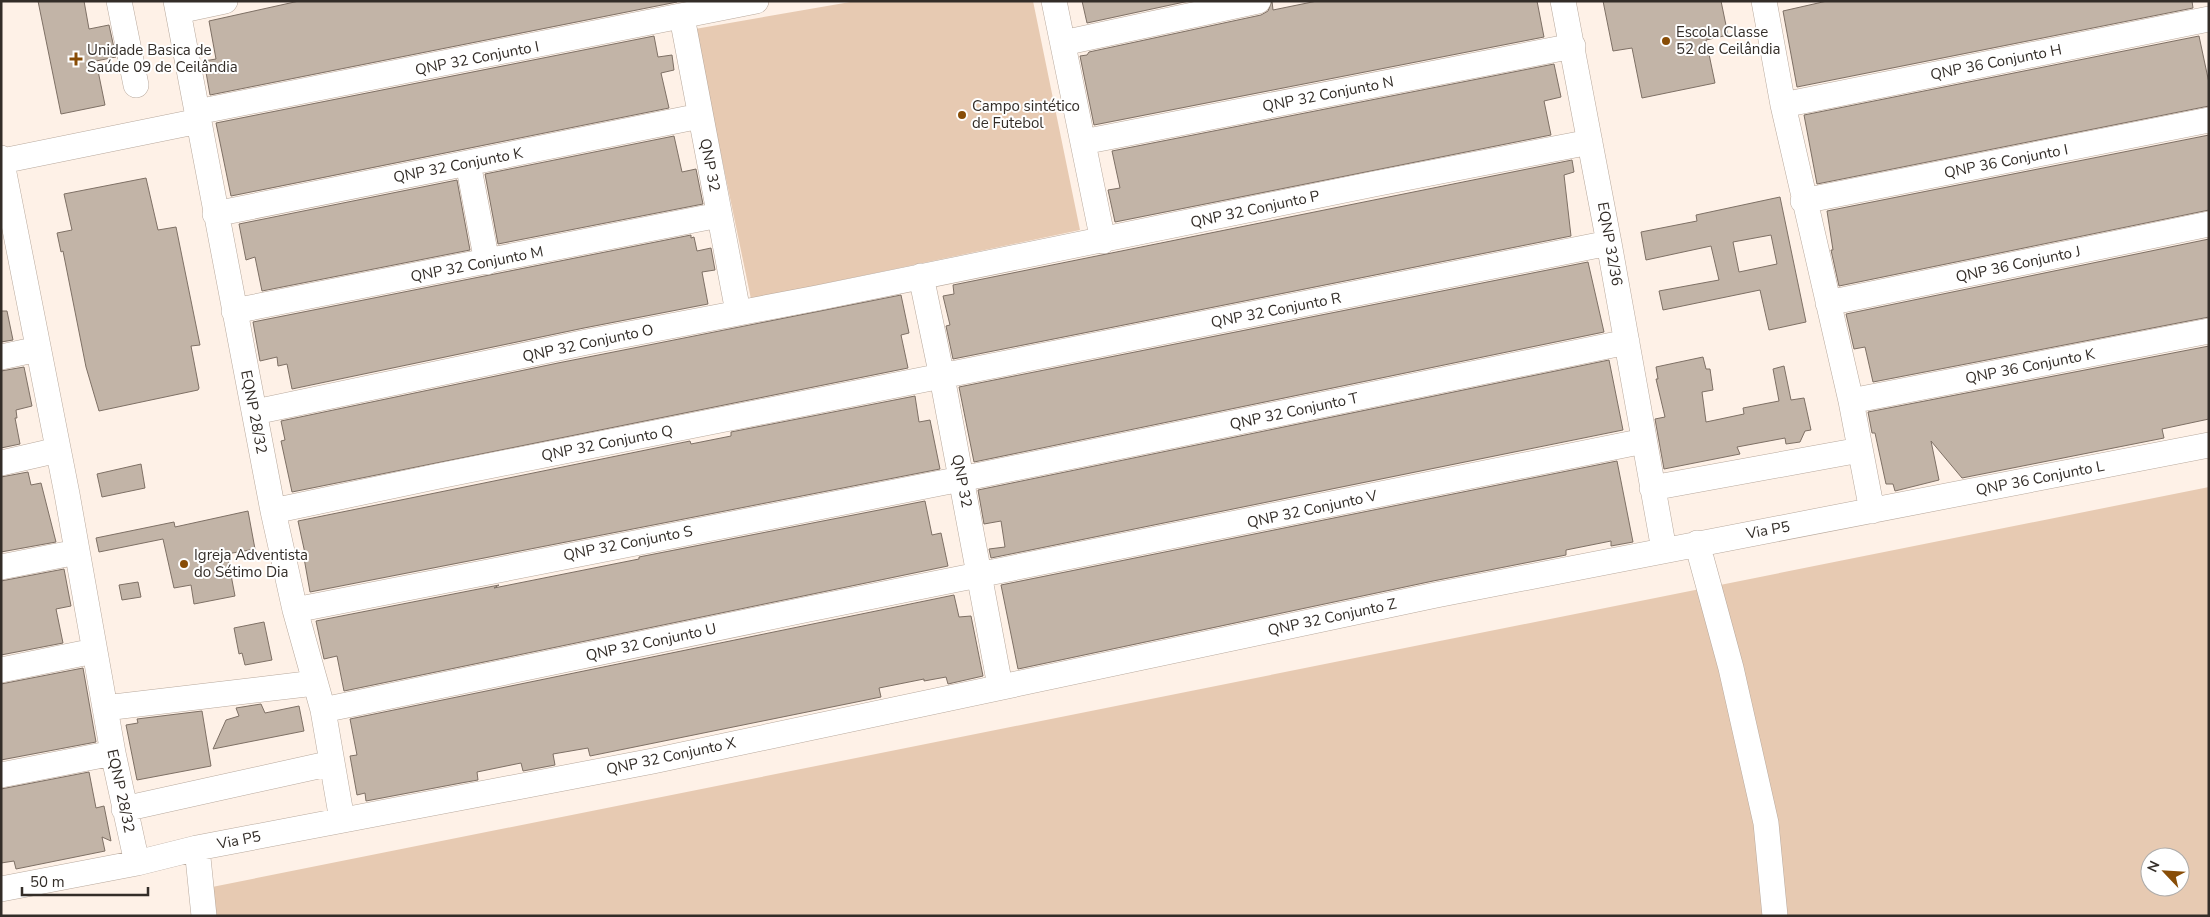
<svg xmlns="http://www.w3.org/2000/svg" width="2210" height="917" viewBox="0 0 2210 917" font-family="'Nunito Sans',sans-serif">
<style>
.green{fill:#e7cab2;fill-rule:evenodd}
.building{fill:#c2b4a7;stroke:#7e7065;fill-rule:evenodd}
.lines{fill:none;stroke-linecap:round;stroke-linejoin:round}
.minor-casing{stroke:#b8a99d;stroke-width:26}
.minor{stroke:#fff;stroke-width:25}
.poi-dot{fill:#884d07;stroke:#fff;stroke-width:2}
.labels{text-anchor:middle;stroke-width:4;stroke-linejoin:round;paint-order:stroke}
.poi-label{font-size:15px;fill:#332d28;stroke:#fff;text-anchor:start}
.street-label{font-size:15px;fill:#332d28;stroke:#fff}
</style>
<rect width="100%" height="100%" fill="#fef1e7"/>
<path class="green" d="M856,1H1033L1080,230L751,299L695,29Z
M2209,487V916H207L202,889ZM2150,857H2180V887H2150Z"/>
<path class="building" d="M38,1H84L89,29L109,25L116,57L96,61L105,105L61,114Z
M299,1H677V2L210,95L204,61L216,59L209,21Z
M1082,1H1189L1087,23Z
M1272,1L1273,10L1317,1H1537L1544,37L1094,125L1080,56L1087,55L1089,52L1261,15L1268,11Z
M1603,1H1721L1728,35L1706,40L1715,83L1642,98L1632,48L1613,51Z
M1827,1H2192L2193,8L1797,87L1783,11Z
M654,36L658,57L672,55L674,70L661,73L669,108L231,196L216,123Z
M2199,36L2209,83V106L1817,184L1804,115Z
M1554,64L1561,97L1544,101L1551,135L1115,222L1108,190L1120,188L1112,151Z
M2209,135V210L1839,286L1831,250H1833L1827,211Z
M674,136L682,172L696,169L703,204L498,244L485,174Z
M1572,160L1574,172L1564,175L1571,236L953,359L946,326L950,325L943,296L954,294L953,285Z
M146,178L158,230L176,227L200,345L191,346L199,388L198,390L99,411L86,367L63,251L61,252L57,233L72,230L64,194Z
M457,180L470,250L262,291L255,257L246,260L239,224Z
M1780,197L1806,322L1769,330L1760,290L1663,310L1659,291L1719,280L1711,246L1646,260L1641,232L1697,221L1696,215ZM1771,235L1777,264L1739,272L1733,242Z
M691,235V238L694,237L697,251L711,248L715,270L702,272L708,304L584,328L292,389L287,364L278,366L277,357L260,361L253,322Z
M2209,239V317L1873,382L1865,347L1854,349L1846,314Z
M1588,262L1604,332L974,462L959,387Z
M901,295L909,333L901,335L908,368L292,492L281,441L285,440L281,421L558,363Z
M1,311H7L13,340L1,342Z
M2209,346V419L2162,429L2164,438L1962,478L1931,441L1939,480L1895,491L1893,484H1886L1875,433H1872L1868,412Z
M1703,357L1706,369H1710L1713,390L1702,392L1706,422L1744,414L1743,408L1779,401L1773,369L1784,366L1791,400L1804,398L1811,430L1805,431L1800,442L1786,444L1785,438L1737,447L1740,454L1664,469L1655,419L1665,417L1656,379H1658L1656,367Z
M1609,360L1623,430L991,558L989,549L1005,547L1001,521L984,524L978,490Z
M24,367L32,406L16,410L17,418H15L20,444L1,448V371Z
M915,396L919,422L930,420L940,469L310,592L304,558H306L298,521L690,441L691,444L731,436V432Z
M1617,461L1633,542L1611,546V541L1566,550V555L1433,581L1018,669L1001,585Z
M141,464L145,488L102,497L97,474Z
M28,472L31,485L41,483L56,542L1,552V477Z
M925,501L932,535L941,533L948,566L344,691L337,656L324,659L316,621L499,585L494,588L639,559V557Z
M248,511L255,549L227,554L235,596L194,604L191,585L174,588L163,539L99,552L96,538L174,522L175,527Z
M64,569L71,606L56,609L63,643L1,655V581Z
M138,582L141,597L122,600L119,585Z
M954,595L959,617L971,616L983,676L948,684L946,677L924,681V679L879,688L881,697L590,756L588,748L553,754L555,765L523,771L521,763L477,772L478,780L461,783L366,801L365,793L357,795L350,756L357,755L350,719Z
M264,622L272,660L245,665L242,653L239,654L234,628Z
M83,668L96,742L1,760V684Z
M261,704L265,713L299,706L304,731L213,749L226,720L239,716L236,708Z
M202,711L211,766L137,780L126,725L138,723L137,719Z
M89,772L96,808L104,806L111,841L102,837L105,851L16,869L14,861L1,863V789Z"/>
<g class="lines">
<g class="minor-casing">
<path id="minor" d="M119,1L136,85
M176,1L273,511L295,610L323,710L342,820
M1054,1L1103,241
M1563,1L1609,243L1664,550
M1764,1L1783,105L1851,401L1872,511
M178,11L225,1
M682,17L738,312
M1063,43L1258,1
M1783,105L2209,19
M197,112L756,1
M1083,142L1573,46
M1,158L67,494L113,753L137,863
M2,161L199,121
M468,163L487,262
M1803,201L2209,120
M215,214L700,116
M921,276L942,377L1000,686
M1828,303L2209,224
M234,311L719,215
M1,357L38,349
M1851,401L2209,331
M255,412L587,342L817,298L1374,184L1590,142
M1,463L58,450
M1652,488L1860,450
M273,511L439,476L1609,243
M1697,543L1731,668L1766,823L1775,916
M1,567L77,552
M295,610L961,479L1627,342
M1,670L94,651
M105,708L315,683
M323,710L809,609L1644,441
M1,775L113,753
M124,809L332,763
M197,848L204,916
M1,889L137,863L197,848L653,761L1436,595L2209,445"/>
</g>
<use href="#minor" class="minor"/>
</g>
<g class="poi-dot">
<circle cx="1666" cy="41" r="5"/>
<path d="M73.5 51.5h5v5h5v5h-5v5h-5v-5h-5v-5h5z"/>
<circle cx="962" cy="115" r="5"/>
<circle cx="184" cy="564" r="5"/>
</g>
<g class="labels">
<g class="poi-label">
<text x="1676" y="37">Escola Classe<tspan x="1676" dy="17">52 de Ceilândia</tspan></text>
<text x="87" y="55">Unidade Basica de<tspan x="87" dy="17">Saúde 09 de Ceilândia</tspan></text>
<text x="972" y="111">Campo sintético<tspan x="972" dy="17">de Futebol</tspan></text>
<text x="194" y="560">Igreja Adventista<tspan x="194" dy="17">do Sétimo Dia</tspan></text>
</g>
<g class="street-label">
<text transform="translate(477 58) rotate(-11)" y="5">QNP 32 Conjunto I</text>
<text transform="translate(1996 62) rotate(-11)" y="5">QNP 36 Conjunto H</text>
<text transform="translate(1328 94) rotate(-11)" y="5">QNP 32 Conjunto N</text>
<text transform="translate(2006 161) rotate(-11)" y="5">QNP 36 Conjunto I</text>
<text transform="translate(458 165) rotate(-11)" y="5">QNP 32 Conjunto K</text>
<text transform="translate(710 165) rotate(79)" y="5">QNP 32</text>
<text transform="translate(1255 209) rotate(-12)" y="5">QNP 32 Conjunto P</text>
<text transform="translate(1610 244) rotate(80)" y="5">EQNP 32/36</text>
<text transform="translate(477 264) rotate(-11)" y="5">QNP 32 Conjunto M</text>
<text transform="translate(2018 264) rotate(-12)" y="5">QNP 36 Conjunto J</text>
<text transform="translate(1276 310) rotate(-11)" y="5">QNP 32 Conjunto R</text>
<text transform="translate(588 343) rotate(-12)" y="5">QNP 32 Conjunto O</text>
<text transform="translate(2030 366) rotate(-11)" y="5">QNP 36 Conjunto K</text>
<text transform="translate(1294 411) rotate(-12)" y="5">QNP 32 Conjunto T</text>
<text transform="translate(254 412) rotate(79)" y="5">EQNP 28/32</text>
<text transform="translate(607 443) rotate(-11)" y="5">QNP 32 Conjunto Q</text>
<text transform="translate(2040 478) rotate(-11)" y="5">QNP 36 Conjunto L</text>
<text transform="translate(962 481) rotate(79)" y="5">QNP 32</text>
<text transform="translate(1312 509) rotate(-12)" y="5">QNP 32 Conjunto V</text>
<text transform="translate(1768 530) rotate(-10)" y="5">Via P5</text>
<text transform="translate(628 543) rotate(-11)" y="5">QNP 32 Conjunto S</text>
<text transform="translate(1332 617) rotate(-12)" y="5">QNP 32 Conjunto Z</text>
<text transform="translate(651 642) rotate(-12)" y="5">QNP 32 Conjunto U</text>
<text transform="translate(671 756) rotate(-12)" y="5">QNP 32 Conjunto X</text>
<text transform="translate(121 791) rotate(78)" y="5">EQNP 28/32</text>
<text transform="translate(239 840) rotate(-11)" y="5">Via P5</text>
</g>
</g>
<rect width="2210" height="917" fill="none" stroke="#332d28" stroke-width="5"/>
<g transform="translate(2165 872) rotate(295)"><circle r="24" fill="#ffffff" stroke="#adaba9"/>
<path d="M0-4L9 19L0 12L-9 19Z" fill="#884d07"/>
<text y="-8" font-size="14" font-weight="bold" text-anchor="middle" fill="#332d28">N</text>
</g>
<path d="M22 887v8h126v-8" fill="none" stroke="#332d28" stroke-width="2.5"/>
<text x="30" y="887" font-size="15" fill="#332d28" stroke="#ffffff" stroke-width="4" paint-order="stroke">50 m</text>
</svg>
